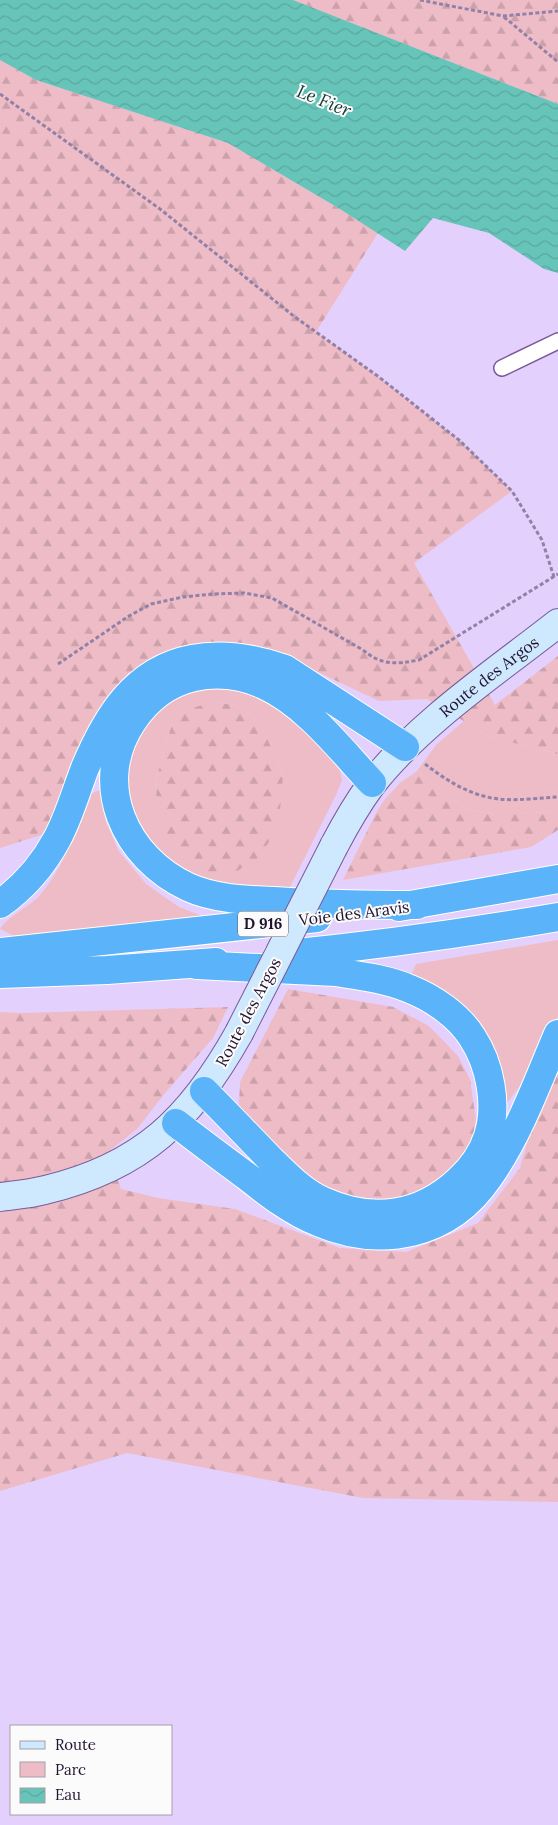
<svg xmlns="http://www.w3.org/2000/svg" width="558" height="1825" viewBox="0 0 558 1825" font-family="Lora,serif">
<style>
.green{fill:#eebcc6;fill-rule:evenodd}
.forest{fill:url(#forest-firs)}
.water{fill:url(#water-waves)}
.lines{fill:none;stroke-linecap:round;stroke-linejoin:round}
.lane-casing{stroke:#79599a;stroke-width:18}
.secondary-casing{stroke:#79599a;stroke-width:30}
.highway-casing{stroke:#fff;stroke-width:30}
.path{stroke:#9281a6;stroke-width:3;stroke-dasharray:4 2.5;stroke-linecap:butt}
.lane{stroke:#fff;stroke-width:15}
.secondary{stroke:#cee8fe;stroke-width:28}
.highway{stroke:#5bb3fa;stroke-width:28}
.secondary-bridge-casing{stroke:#79599a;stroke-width:30;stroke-linecap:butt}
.secondary-bridge{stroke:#cee8fe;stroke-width:28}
.labels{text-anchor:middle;stroke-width:4;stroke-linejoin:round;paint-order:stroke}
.shield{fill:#fbfbfb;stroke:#62596c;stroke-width:1}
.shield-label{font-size:15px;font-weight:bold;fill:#21132e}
.street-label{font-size:16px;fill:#21132e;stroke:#fbfbfb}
.water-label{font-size:18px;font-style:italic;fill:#103c38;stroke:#fbfbfb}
</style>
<defs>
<pattern id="forest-firs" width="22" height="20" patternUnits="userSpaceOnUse" patternTransform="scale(1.25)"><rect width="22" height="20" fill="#eebcc6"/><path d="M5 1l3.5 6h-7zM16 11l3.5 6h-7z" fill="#cca1aa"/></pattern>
<pattern id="water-waves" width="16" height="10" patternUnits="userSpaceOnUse" patternTransform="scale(1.25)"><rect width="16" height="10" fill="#67c4b9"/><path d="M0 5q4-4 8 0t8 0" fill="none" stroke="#59a89f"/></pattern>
</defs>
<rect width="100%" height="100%" fill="#e4d0fc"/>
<path class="green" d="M215,684L280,702L338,762L342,780L336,795L284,899L199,887L135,835L122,768L150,715L177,695ZM213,702L237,705L260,722L283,775L156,802L157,776L174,717Z
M464,721L490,737L558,754V813L546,812L519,814H491L466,809L417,771L436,745Z
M102,789L105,819L118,850L146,884L179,907L205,917L24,941L0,929C9,915 30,907 41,894C64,866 78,829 88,795Z
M558,940V1016L535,1066L504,1107L498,1081L409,980L416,964Z"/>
<path class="forest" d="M293,0H558V104L300,3Z
M0,60L36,80L228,143L340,209L378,233L316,332L379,377L459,440L512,491L414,563L495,705L558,656V754L490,737L427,699L379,701L305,666L169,654L41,835L0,848Z
M213,702L237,705L260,722L283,775L280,810L275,833L258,858L237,871L222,875L200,871L181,854L164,829L156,802L157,776L174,717L188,709Z
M417,771L466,809L491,814H519L546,812L558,813V830L531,847L343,880L376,813L385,799L400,783Z
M288,989L393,1007L429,1026L458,1056L470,1079L476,1120L470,1157L397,1210L323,1197L250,1132L239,1105L240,1082Z
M228,1007L213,1038L166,1092L137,1129L108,1152L121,1189L158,1198L235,1209L340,1248L406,1252L478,1223L520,1168L531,1128L558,1073V1502L363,1498L127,1453L0,1491V1012L23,1013Z"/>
<path class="water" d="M0,0H293L558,104V273L544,269L489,233L433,218L405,251L340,209L228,143L36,80L0,60Z"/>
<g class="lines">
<g class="lane-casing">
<path id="lane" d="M502,368L558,341"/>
</g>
<g class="secondary-casing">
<g id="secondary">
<path id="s1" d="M334,846C345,825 357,804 371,785C419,723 497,671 558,623"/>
<path d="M0,1197C15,1195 30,1194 45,1190C142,1167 191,1119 239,1033"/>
</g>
</g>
<g class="highway-casing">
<path id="highway" d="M372,783C341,750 306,704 264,685C242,675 218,672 194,677C168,683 147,699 132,722C91,784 125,858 188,887C214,899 246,900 274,901C322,904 369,905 417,905
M0,904C24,887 43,865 57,839C69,817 76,791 85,768C106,718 134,670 192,659C224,653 254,658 285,669L405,747
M399,907L558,879
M0,952L317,918
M278,955C372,946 465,933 558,917
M197,965L336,972C361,976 387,979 410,989C433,998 459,1016 472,1037C490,1064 498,1105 488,1136C483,1152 472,1168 459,1180C420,1217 372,1223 323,1201C302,1192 286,1174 270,1159C248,1136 226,1113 204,1091
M0,974L107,970L216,962
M176,1123C199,1141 222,1158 245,1175C268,1193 292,1212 318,1222C382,1249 449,1236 489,1177C519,1134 537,1083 558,1034"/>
</g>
<path class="path" d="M420,0L503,16L558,11
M504,17L558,62
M0,94L160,209L295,317L379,377L459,440L512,491L542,540L554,577
M58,664L129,616L151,604L183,597L213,594L244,593L272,598L363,650C382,666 396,664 419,660L558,574
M425,764C447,781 471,796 499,799C518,801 539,798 558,797"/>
<use href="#lane" class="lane"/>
<use href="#secondary" class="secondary"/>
<use href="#highway" class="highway"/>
<g class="secondary-bridge-casing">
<path id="secondary-bridge" d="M239,1033L334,846"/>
</g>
<use href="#secondary-bridge" class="secondary-bridge"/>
</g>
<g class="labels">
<rect class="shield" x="238" y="911.5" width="50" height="25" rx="4"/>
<g class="shield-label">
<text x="263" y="929">D 916</text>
</g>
<g class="street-label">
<text dy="6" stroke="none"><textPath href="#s1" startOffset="232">Route des Argos</textPath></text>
<text transform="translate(354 913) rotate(-7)" y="6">Voie des Aravis</text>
<text transform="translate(248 1012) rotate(-62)" y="6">Route des Argos</text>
</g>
<g class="water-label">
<text transform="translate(324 101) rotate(22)" y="6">Le Fier</text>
</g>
</g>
<rect x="10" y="1725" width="162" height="90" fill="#fbfbfb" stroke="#a49ea9"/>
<rect x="20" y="1741" width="25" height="8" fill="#cee8fe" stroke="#a49ea9"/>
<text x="55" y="1750" font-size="15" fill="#21132e">Route</text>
<rect x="20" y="1762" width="25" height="15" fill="#eebcc6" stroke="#a49ea9"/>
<text x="55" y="1775" font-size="15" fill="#21132e">Parc</text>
<rect x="20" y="1788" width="25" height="15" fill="url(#water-waves)" stroke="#a49ea9"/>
<text x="55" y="1800" font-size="15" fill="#21132e">Eau</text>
</svg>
